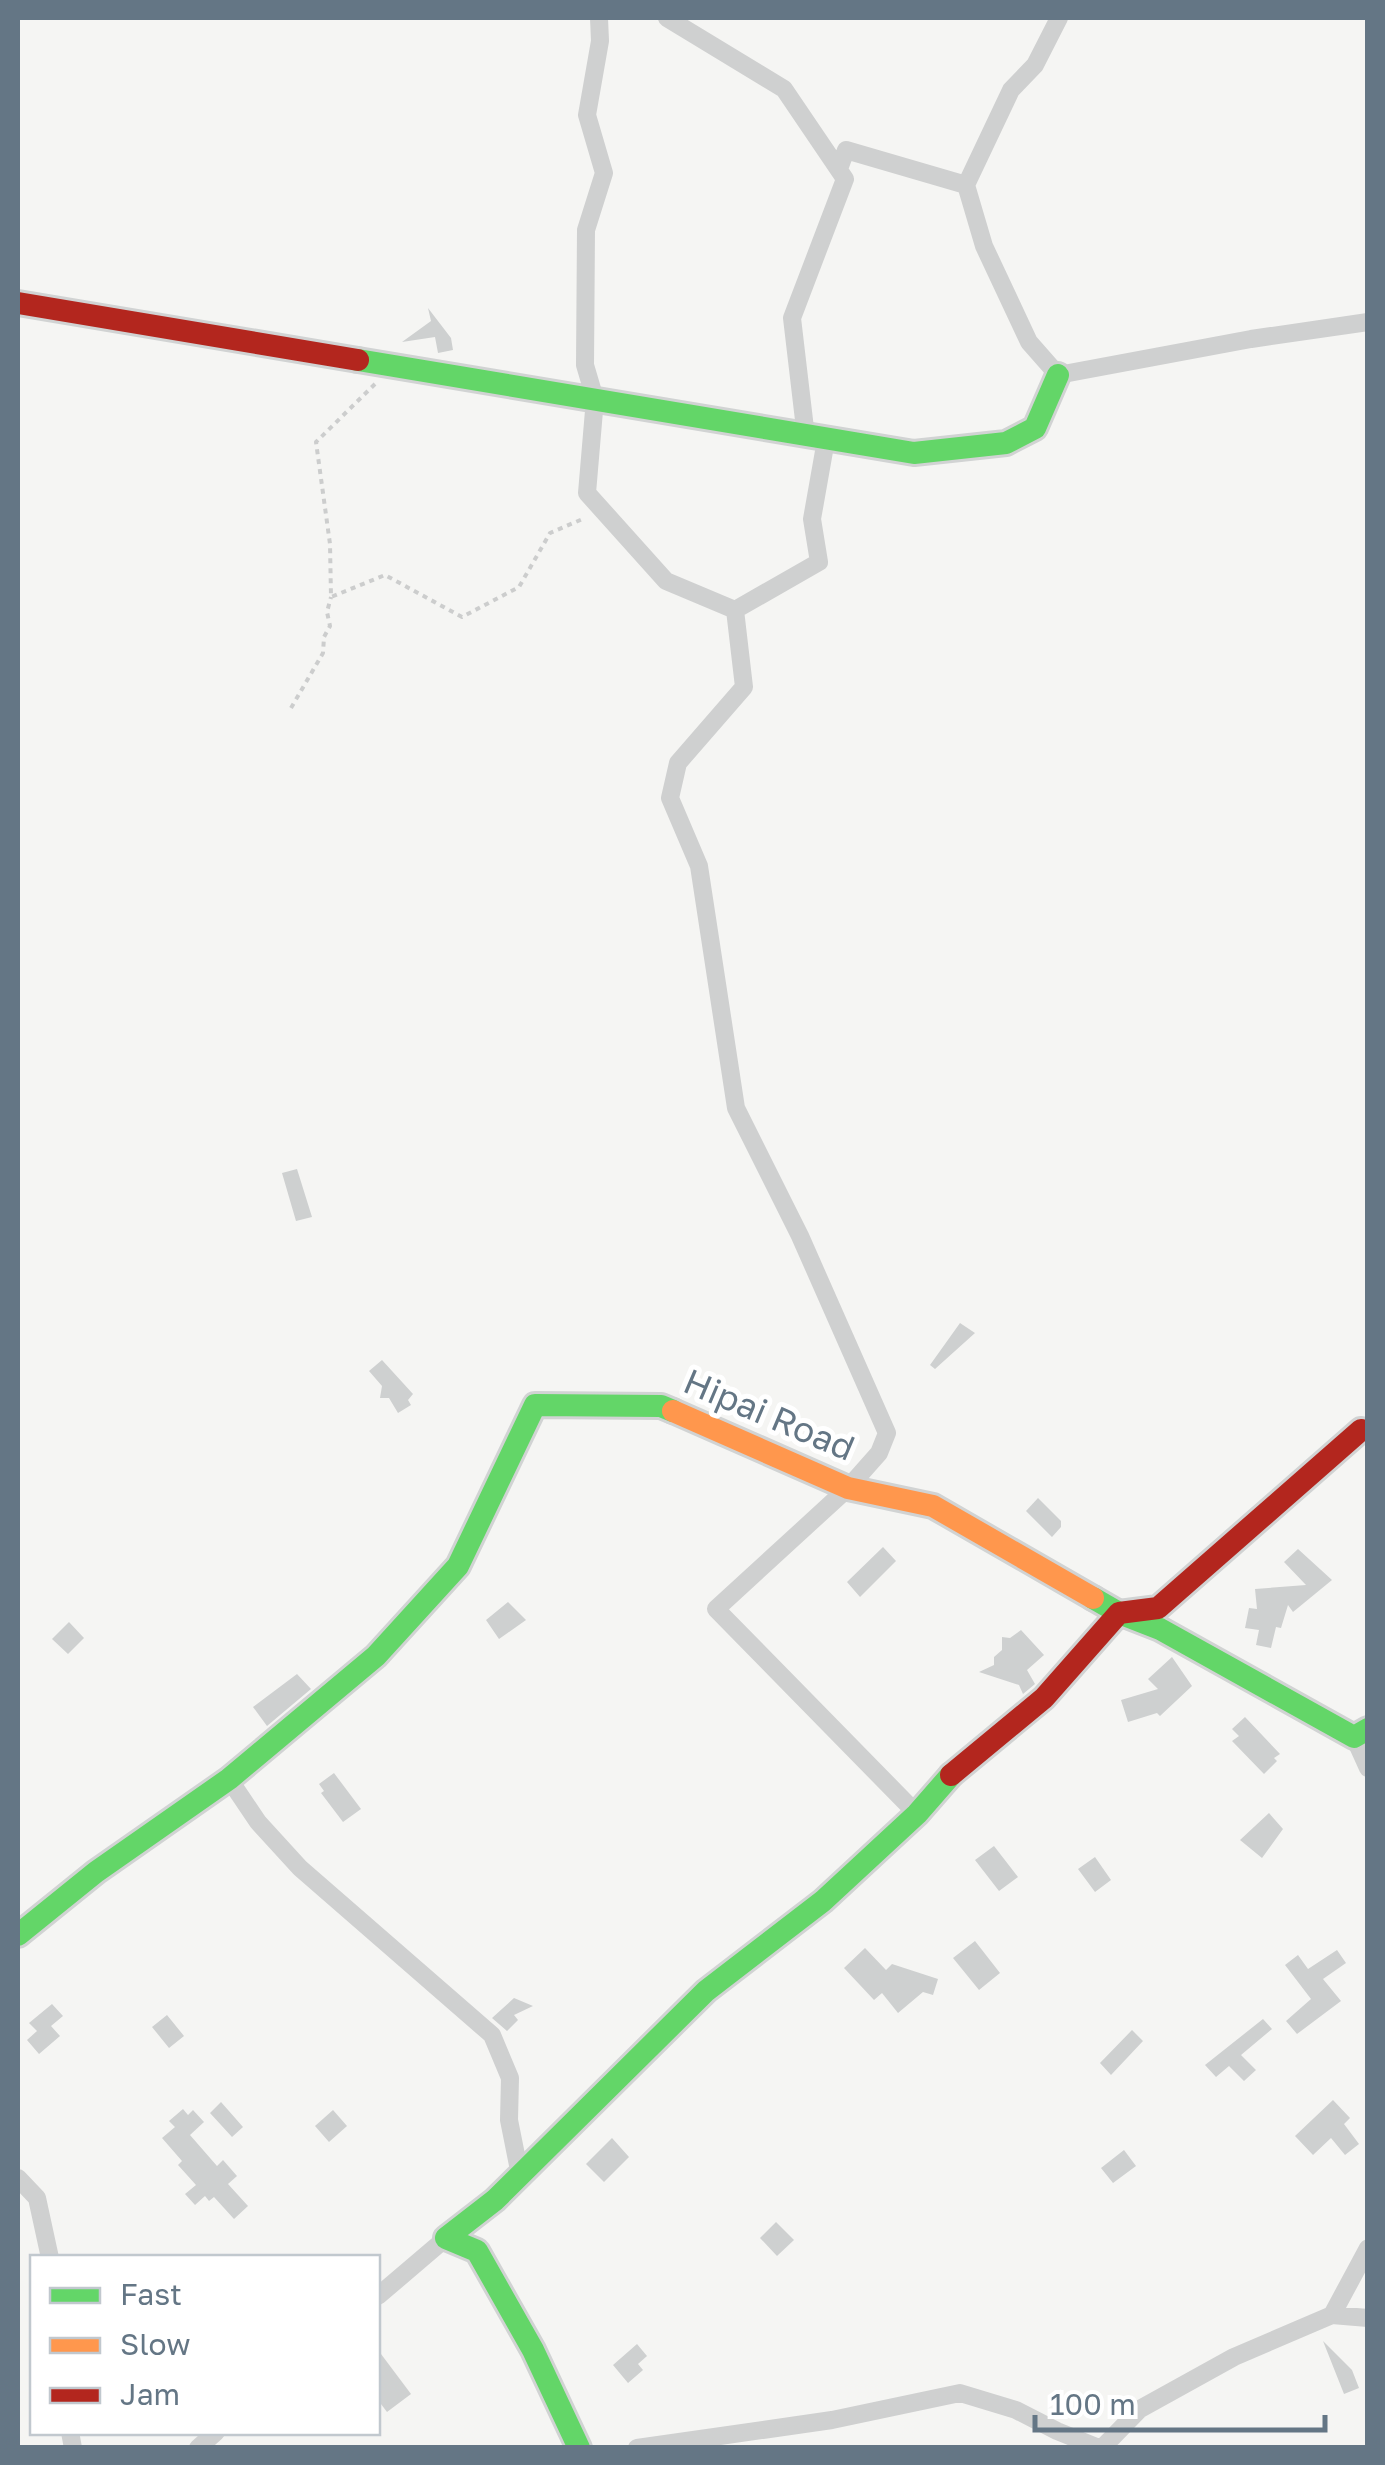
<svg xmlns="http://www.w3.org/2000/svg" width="1385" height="2465" viewBox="0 0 1385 2465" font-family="'Golos Text',sans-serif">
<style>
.building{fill:#ced0d0}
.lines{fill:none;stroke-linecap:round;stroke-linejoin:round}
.fast-casing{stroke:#d1d3d3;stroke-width:28}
.slow-casing{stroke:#d1d3d3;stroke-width:28}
.jam-casing{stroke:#d1d3d3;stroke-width:28}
.path{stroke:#cccdcd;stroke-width:4;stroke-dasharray:5 5;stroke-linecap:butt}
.street{stroke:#cfd0d0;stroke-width:18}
.fast{stroke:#63d668;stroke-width:22}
.slow{stroke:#ff974d;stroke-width:22}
.jam{stroke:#b3261e;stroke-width:22}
.labels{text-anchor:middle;stroke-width:10;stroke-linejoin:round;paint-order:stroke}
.street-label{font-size:35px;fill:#647685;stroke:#fff}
</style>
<rect width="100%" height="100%" fill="#f5f5f3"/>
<path class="building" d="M428,308L451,338L453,350L438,353L435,337L402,342L431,321Z
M297,1169L312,1217L296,1221L282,1173Z
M960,1323L975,1333L935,1369L930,1365Z
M382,1360L413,1394L408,1400L411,1405L398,1413L389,1398H380L382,1386L369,1371Z
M1038,1498L1061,1521V1527L1052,1537L1026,1511Z
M883,1547L896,1561L860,1597L847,1582Z
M1298,1549L1332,1580L1293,1612L1288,1605L1281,1628L1276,1627L1271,1648L1256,1645L1259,1630L1245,1628L1249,1608L1257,1609L1255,1589L1306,1585L1284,1562Z
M508,1602L526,1620L499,1639L486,1620Z
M69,1622L84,1638L68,1654L52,1639Z
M1021,1630L1044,1655L1027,1670L1035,1684L1023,1694L1019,1685L979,1672L994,1665V1657L1002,1650V1637L1010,1638Z
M1172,1657L1192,1686L1160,1716L1157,1713L1128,1722L1121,1700L1158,1689L1148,1679Z
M297,1674L311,1689L267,1726L253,1707Z
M1245,1717L1280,1754L1274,1758L1277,1761L1264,1774L1232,1741L1239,1736L1232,1729Z
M334,1773L361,1809L343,1822L321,1793L324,1791L319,1784Z
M1269,1813L1283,1829L1262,1858L1240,1840Z
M994,1846L1018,1877L999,1891L975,1860Z
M1095,1857L1111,1880L1095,1892L1078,1869Z
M975,1941L1000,1973L979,1990L953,1958Z
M865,1948L886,1970L892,1964L938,1979L933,1995L923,1992L898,2013L882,1993L874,2000L844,1968Z
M1337,1950L1346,1963L1323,1979L1341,2001L1297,2034L1286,2021L1311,1999L1285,1965L1298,1955L1308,1969Z
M514,1998L533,2006L514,2015L518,2020L507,2031L492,2018Z
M52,2004L63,2016L51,2026L60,2036L39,2054L27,2040L37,2031L29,2023Z
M167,2015L184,2036L169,2048L152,2027Z
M1263,2019L1272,2029L1241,2055L1256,2070L1244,2081L1229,2066L1216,2077L1205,2065Z
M1132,2030L1143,2041L1111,2075L1100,2063Z
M1333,2100L1350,2118L1344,2124L1359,2144L1345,2155L1331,2138L1313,2155L1295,2136Z
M221,2102L243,2127L232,2137L210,2113Z
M183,2109L188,2115L193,2110L204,2122L190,2135L217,2166L223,2160L237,2176L228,2184L248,2206L234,2219L214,2197L209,2201L205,2196L195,2205L185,2194L196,2185L178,2165L182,2161L162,2138L175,2127L169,2121Z
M333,2110L347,2126L329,2142L315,2126Z
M612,2138L629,2157L604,2182L586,2164Z
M1124,2150L1136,2166L1113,2183L1101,2168Z
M776,2222L794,2240L777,2256L760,2238Z
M1323,2341L1352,2370L1359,2388L1344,2394Z
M637,2344L647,2356L638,2364L643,2370L628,2383L613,2365Z
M378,2350L411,2394L387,2412L378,2400Z"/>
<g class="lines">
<g class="fast-casing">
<path id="fast" d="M358,360L914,453L1006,443L1035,428L1058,375
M1093,1598L1119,1613L1160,1629L1354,1737L1368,1729
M18,1935L96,1872L229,1779L376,1656L458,1566L535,1405L661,1406L673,1411
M579,2448L533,2350L477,2251L446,2238L495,2200L706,1991L823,1901L917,1814L951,1775"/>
</g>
<g class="slow-casing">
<path id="slow" d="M673,1411L848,1488L933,1506L1093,1598"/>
</g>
<g class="jam-casing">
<path id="jam" d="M18,303L358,360
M951,1775L1044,1698L1119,1613L1158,1608L1361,1430"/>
</g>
<path class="path" d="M375,384L316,442L330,544L331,597L385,575L462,617L519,587L550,533L585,518
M291,708L323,653L324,637L330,626L327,612L331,597"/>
<path class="street" d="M599,18L600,41L587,115L604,173L586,230L585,365L595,399L587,493L666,581L735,610L819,562L812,519L826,440
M667,18L784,89L845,179L792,318L806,437
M1059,18L1035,65L1011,90L966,185L984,246L1029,342L1058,375L1251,339L1368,322
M839,169L846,150L966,185
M735,610L744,687L678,763L670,798L699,866L736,1108L800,1236L887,1433L879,1453L848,1488L716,1609L917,1814
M1354,1737L1368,1768
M229,1779L258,1822L300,1868L492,2035L510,2078L509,2120L520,2175
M18,2178L37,2198L50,2258
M378,2296L446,2238
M1332,2315L1368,2318
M70,2432L73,2448
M198,2448L216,2432
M637,2448L832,2420L960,2393L1016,2410L1057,2431L1099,2448
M1102,2448L1140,2409L1234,2357L1332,2315L1368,2248"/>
<use href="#fast" class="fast"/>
<use href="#slow" class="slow"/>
<use href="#jam" class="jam"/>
</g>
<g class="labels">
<g class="street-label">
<text transform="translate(769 1415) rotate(23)" y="12">Hipai Road</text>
</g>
</g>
<rect width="1385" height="2465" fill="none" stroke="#647685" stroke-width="40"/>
<rect x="30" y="2255" width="350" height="180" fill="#ffffff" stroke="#c1c8ce" stroke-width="2.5"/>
<rect x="50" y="2288" width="50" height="15" fill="#63d668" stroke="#c1c8ce" stroke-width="2.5"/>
<text x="120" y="2305" font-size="30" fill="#647685">Fast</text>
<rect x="50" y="2338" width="50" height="15" fill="#ff974d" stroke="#c1c8ce" stroke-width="2.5"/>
<text x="120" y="2355" font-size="30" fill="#647685">Slow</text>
<rect x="50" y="2388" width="50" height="15" fill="#b3261e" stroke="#c1c8ce" stroke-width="2.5"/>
<text x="120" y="2405" font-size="30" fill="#647685">Jam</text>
<path d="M1035 2415v15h290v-15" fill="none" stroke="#647685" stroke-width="5"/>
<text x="1050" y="2415" font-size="30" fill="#647685" stroke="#ffffff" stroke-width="8" paint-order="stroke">100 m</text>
</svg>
